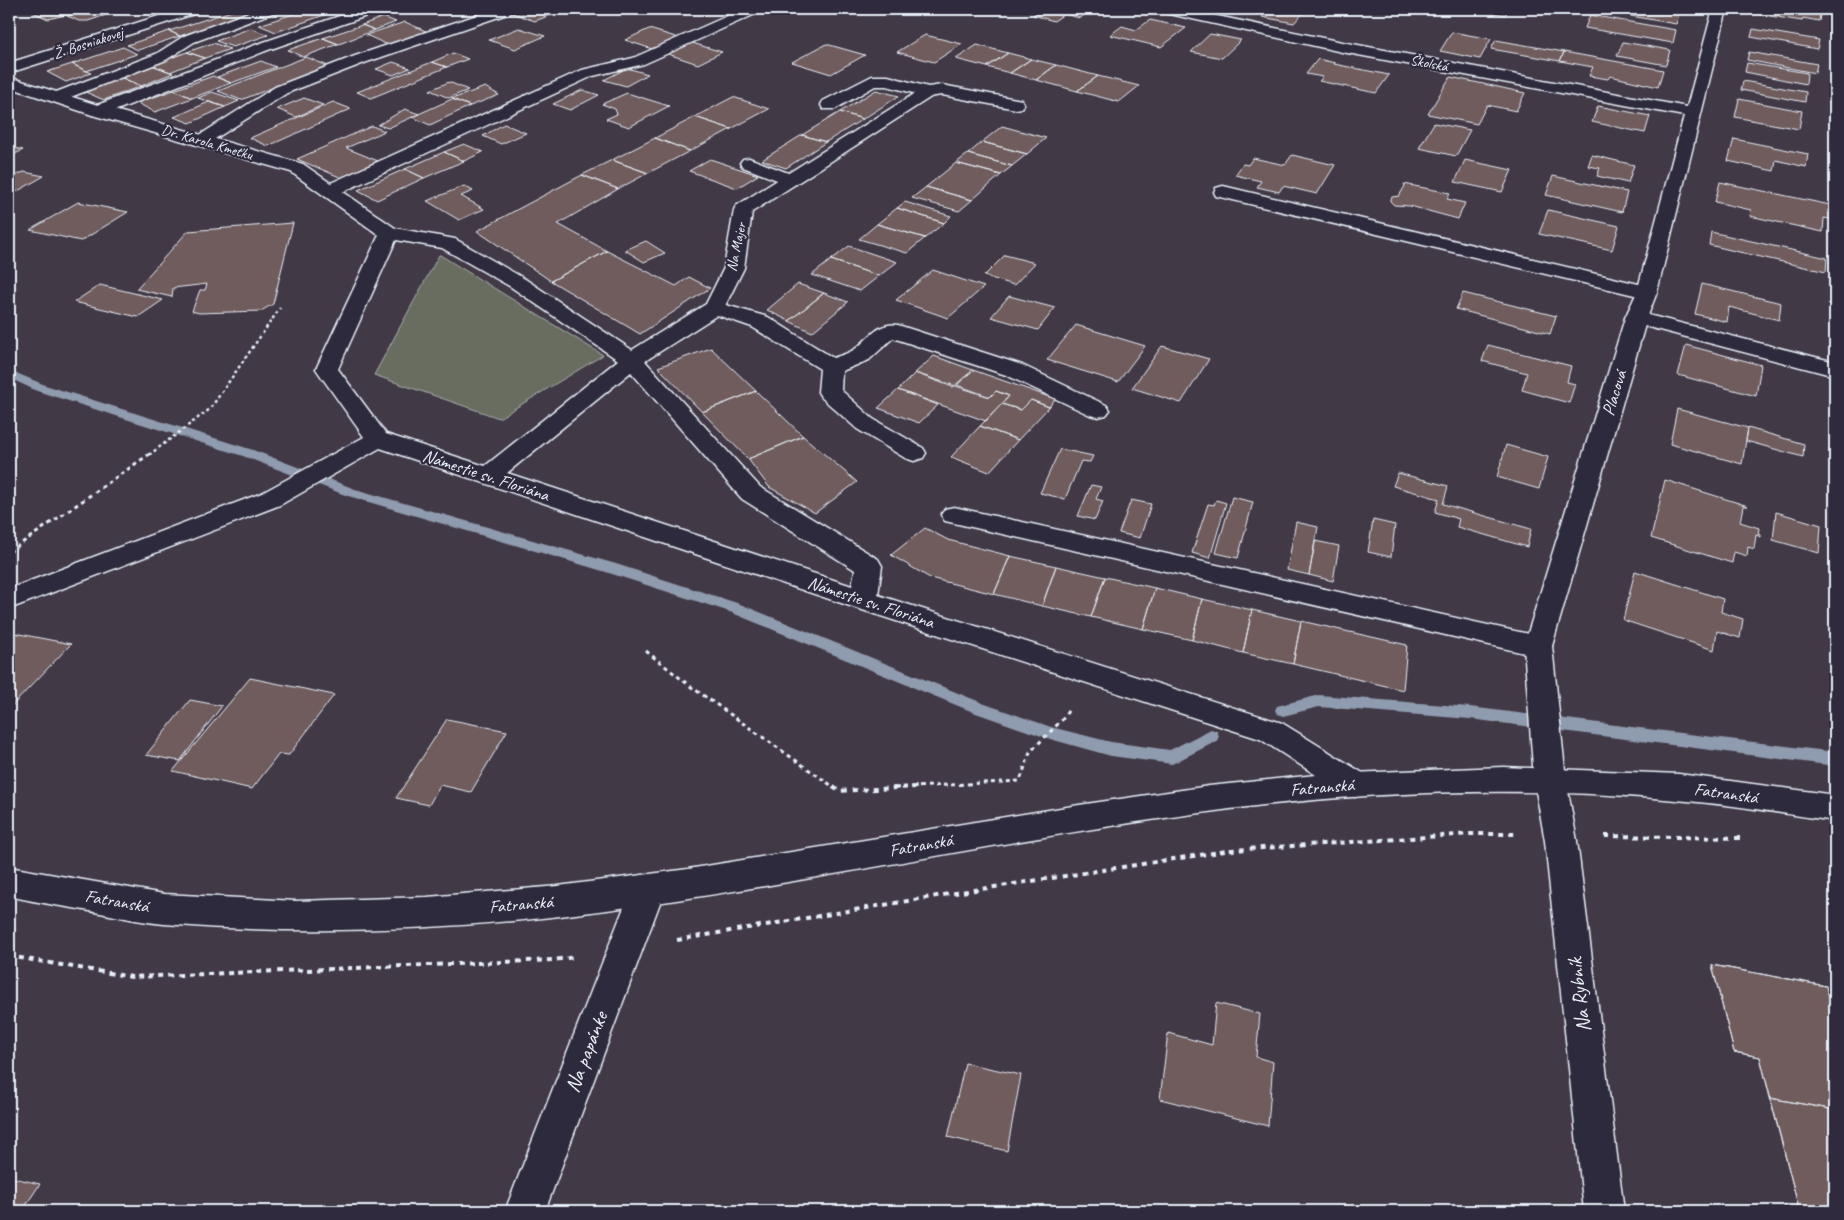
<svg xmlns="http://www.w3.org/2000/svg" width="1844" height="1220" viewBox="0 0 1844 1220" font-family="Caveat,sans-serif">
<style>
.green{fill:#686d5f;stroke:#a8afac}
.lines{fill:none;stroke-linecap:round;stroke-linejoin:round}
.stream{fill:#8f9bae;fill-rule:evenodd}
.building{fill:#705b5d;stroke:#e8f1f8}
.lane-casing{stroke:#e8f1f8;stroke-width:3}
.street-casing{stroke:#e8f1f8;stroke-width:3}
.secondary-casing{stroke:#e8f1f8;stroke-width:3}
.path-far2{stroke:#e8f1f8;stroke-width:2.5;stroke-dasharray:3 3;stroke-linecap:butt}
.path-far1{stroke:#e8f1f8;stroke-width:3;stroke-dasharray:4 4;stroke-linecap:butt}
.path{stroke:#e8f1f8;stroke-width:4;stroke-dasharray:5 5;stroke-linecap:butt}
.lane{fill:#2f2a3d;fill-rule:evenodd}
.street{fill:#2f2a3d;fill-rule:evenodd}
.secondary{fill:#2f2a3d;fill-rule:evenodd}
.labels{text-anchor:middle;stroke-width:4.5;stroke-linejoin:round;paint-order:stroke}
.far-street-label{font-size:15px;fill:#e8f1f8;stroke:#2f2a3d}
.street-label{font-size:18px;fill:#e8f1f8;stroke:#2f2a3d}
.near-street-label{font-size:21px;fill:#e8f1f8;stroke:#2f2a3d}
</style>
<rect width="100%" height="100%" fill="#423947"/>
<filter id="ink" filterUnits="userSpaceOnUse"><feTurbulence type="fractalNoise" baseFrequency=".02" numOctaves="2"/><feDisplacementMap in="SourceGraphic" scale="10" xChannelSelector="R" yChannelSelector="G"/><feConvolveMatrix kernelMatrix="1 2 1 2 8 2 1 2 1" color-interpolation-filters="sRGB"/></filter>
<g filter="url(#ink)">
<path class="green" d="M439,255H440L603,355L499,418L374,375Z"/>
<g class="lines">
<path class="stream" d="M9,370L45,385L253,450L355,489L616,564L740,604L985,704L1051,727L1111,742L1170,750L1211,729L1217,731L1219,736L1217,741L1172,764L1111,756L1050,739L973,712L730,612L606,572L345,495L243,456L37,391L9,378Z
M1319,695L1470,707L1835,752V766L1470,719L1319,707L1283,716L1277,714L1275,710L1277,706Z"/>
</g>
<path class="building" d="M36,9H118L115,12L88,21H79L67,16L72,15L70,14L48,19L33,12Z
M238,9L253,11L180,36L169,31Z
M309,9H341L276,32L259,25Z
M517,9H553L561,11L535,21L509,12Z
M1043,9H1093L1080,18L1064,14L1054,21L1033,15Z
M1270,9H1307L1294,23L1262,17Z
M1472,9H1509L1505,15Z
M1618,9H1665L1680,11L1676,24L1631,16L1633,11Z
M1758,9H1805L1804,13L1820,15L1819,21L1803,18L1802,21L1757,14Z
M1590,15L1676,30L1673,43L1585,28Z
M383,17L396,22L375,30L362,25Z
M1150,20L1186,28L1161,47L1110,35L1122,26L1136,30Z
M405,22L428,32L388,45L366,35Z
M362,25L375,30L339,44L323,38Z
M251,28L268,35L233,47L216,41Z
M519,28L545,36L515,49L489,40Z
M649,29L679,38L655,50L625,40Z
M1753,29L1819,40L1817,49L1751,37Z
M169,31L180,36L138,50L127,45Z
M1452,32L1491,39L1480,59L1440,51Z
M1210,34L1241,40L1222,58L1191,52Z
M925,35L962,44L934,62L897,52Z
M323,38L338,44L303,57L288,50Z
M1496,40L1564,52L1560,61L1491,49Z
M689,42L722,52L698,64L665,53Z
M1623,42L1670,50L1666,65L1617,56Z
M213,43L230,49L205,58L187,52Z
M826,44L865,55L831,74L792,62Z
M977,45L1008,53L987,67L956,59Z
M123,47L137,54L86,71L72,64Z
M187,52L205,58L170,72L152,65Z
M1564,52L1663,70L1658,87L1610,76L1608,79L1589,76L1593,67L1560,61Z
M1749,52L1817,64L1815,73L1747,60Z
M453,53L468,59L447,67L432,62Z
M1008,53L1031,59L1010,73L987,67Z
M306,57L328,66L241,100L218,91Z
M1031,59L1056,65L1036,80L1010,73Z
M1318,59L1335,63L1334,64L1389,75L1376,93L1319,81L1323,77L1306,74Z
M261,61L276,67L231,83L217,77Z
M393,62L410,68L393,75L376,69Z
M432,62L447,67L371,98L357,92Z
M1747,63L1807,73L1806,84L1745,72Z
M72,64L91,73L66,82L47,72Z
M152,65L173,73L141,86L120,77Z
M1056,65L1098,76L1077,91L1036,80Z
M627,68L648,74L626,86L604,80Z
M213,76L231,83L192,98L174,90Z
M1098,76L1139,86L1119,102L1077,91Z
M120,77L141,86L104,100L83,91Z
M1450,77L1498,87L1525,93L1516,111L1487,105L1477,124L1428,114Z
M1743,81L1806,92L1805,102L1741,90Z
M449,82L468,90L449,98L430,90Z
M485,87L499,95L470,106L452,99Z
M174,90L192,98L155,112L137,103Z
M582,90L599,95L570,110L553,104Z
M876,90L899,96L863,119L840,112Z
M212,92L239,101L225,107L198,98Z
M627,93L669,106L629,127L606,119L617,114L615,109L602,104Z
M733,97L769,109L731,129L695,117Z
M304,98L323,105L296,117L277,109Z
M452,99L470,106L430,125L412,117Z
M1739,99L1802,111L1799,129L1735,117Z
M209,102L225,107L190,123L174,117Z
M333,102L351,109L268,146L250,138Z
M1598,106L1650,116L1645,133L1592,122Z
M405,109L419,114L388,128L378,125Z
M840,112L863,119L826,142L802,135Z
M695,117L731,129L690,151L655,138Z
M1434,123L1470,130L1456,156L1419,148Z
M504,124L526,133L501,144L483,136Z
M372,126L385,131L346,148L378,161L342,178L297,159Z
M1002,126L1046,138L1027,154L982,142Z
M802,135L826,142L786,168L762,160Z
M655,138L690,151L648,173L612,160Z
M1734,139L1808,154L1806,167L1776,160L1774,171L1728,161Z
M982,142L1027,154L1012,166L968,154Z
M464,144L483,152L464,161L444,152Z
M9,147L23,150L9,157Z
M444,152L464,161L424,178L405,169Z
M968,154L1012,166L1001,175L956,163Z
M1292,155L1335,165L1317,194L1283,186L1279,192L1257,187L1261,181L1235,175L1243,164L1248,165L1253,158L1285,165Z
M1592,155L1634,165L1628,183L1597,176L1600,168L1588,166Z
M710,159L758,175L737,188L689,171Z
M612,160L648,173L618,189L582,175Z
M1465,160L1512,170L1502,192L1455,182Z
M956,163L1001,175L972,200L926,187Z
M405,169L424,178L377,200L358,190Z
M24,172L44,176L9,196V178Z
M582,175L618,189L558,224L607,251L551,281L477,231Z
M1553,176L1627,192L1622,212L1546,195Z
M1720,182L1835,206V220L1824,218L1823,232L1750,216L1751,210L1715,202Z
M1404,184L1450,193L1447,199L1465,203L1458,219L1410,206L1394,205L1390,201L1392,197L1399,196L1405,186Z
M464,186L473,191L461,196L484,209L459,220L427,201Z
M926,187L972,200L959,211L912,198Z
M78,202L128,212L81,241L30,230Z
M905,202L951,216L944,223L897,208Z
M897,208L944,223L925,238L877,224Z
M1548,210L1619,226L1612,250L1539,234Z
M293,223L273,304L261,311L199,313L192,311L200,290H205L207,284L173,288L172,297L136,289L188,231Z
M877,224L925,238L907,253L859,239Z
M1711,232L1827,258L1826,272L1709,245Z
M646,241L665,253L644,262L625,250Z
M849,246L897,262L879,276L831,260Z
M607,251L676,286L689,277L710,288L640,334L551,281Z
M1005,255L1035,263L1014,285L984,276Z
M831,260L879,276L860,291L812,275Z
M933,270L984,287L948,318L896,300Z
M798,284L824,293L789,321L767,310Z
M1702,284L1781,303L1779,320L1729,307L1727,322L1695,314Z
M100,285L163,300L138,317L74,302Z
M824,293L848,302L812,332L789,321Z
M1463,293L1556,316L1550,334L1456,309Z
M1009,296L1055,308L1038,330L991,317Z
M1076,325L1145,346L1118,382L1047,360Z
M1488,345L1571,366L1567,382L1575,384L1569,403L1522,390L1527,373L1482,361Z
M1686,345L1761,365L1756,396L1678,375Z
M1162,346L1209,359L1181,403L1132,388Z
M711,348L756,391L702,412L658,367Z
M934,356L973,370L953,387L915,373Z
M973,370L1055,399L1049,407L1031,400L1021,410L1002,404L1009,396L996,391L990,397L957,385Z
M915,373L990,397L996,391L1009,396L986,421L898,390Z
M898,390L938,405L919,423L878,408Z
M756,391L803,436L748,459L702,412Z
M1031,400L1049,407L1018,440L980,426L1002,404L1021,410Z
M1677,409L1748,428L1742,464L1670,444Z
M980,426L1018,440L989,472L951,457Z
M1748,428L1804,444L1803,457L1746,441Z
M803,436L857,482L815,513L769,487L748,459Z
M1506,445L1548,457L1539,489L1497,477Z
M1060,449L1093,456L1090,462L1081,461L1065,499L1040,493Z
M1398,473L1448,486L1443,504L1531,529L1527,547L1457,527L1459,519L1435,512L1439,499L1393,486Z
M1665,480L1748,506H1743L1740,522L1759,528L1758,534L1761,535V537L1756,535L1754,549L1748,547L1747,556L1734,552L1732,563L1651,538Z
M1091,485L1101,487L1096,499L1103,501L1095,520L1078,516Z
M1232,497L1253,502L1238,558L1216,553Z
M1131,500L1151,504L1140,538L1119,533Z
M1216,500L1226,503L1210,558L1192,553L1208,504L1214,505Z
M1776,512L1821,525L1819,553L1773,540Z
M1373,520L1395,525L1391,557L1368,552Z
M1296,522L1318,527L1309,575L1287,570Z
M925,528L948,540L1010,556L994,594L930,578L891,555Z
M1315,541L1339,546L1333,581L1309,575Z
M1010,556L1056,566L1042,606L994,594Z
M1056,566L1105,577L1091,617L1042,606Z
M1635,571L1723,599L1721,612L1743,619L1740,638L1717,631L1714,650L1623,620Z
M1105,577L1155,588L1143,629L1091,617Z
M1155,588L1202,599L1192,640L1143,629Z
M1202,599L1252,610L1243,653L1192,640Z
M1252,610L1301,621L1293,664L1243,653Z
M1301,621L1407,645L1403,690L1293,664Z
M9,632L71,644L9,709Z
M250,678L334,695L289,755L279,754L252,789L173,771Z
M190,700L222,706L180,761L146,755Z
M447,719L507,731L471,792L440,785L429,805L396,798Z
M1712,965L1826,986L1832,1006L1835,1007V1211H1786L1784,1205L1799,1209L1760,1057L1734,1052Z
M1712,965L1826,986L1832,1006L1835,1007V1110L1770,1098L1760,1057L1734,1052Z
M1216,1003L1260,1014L1256,1057L1273,1062L1268,1126L1160,1099L1168,1033L1212,1045Z
M965,1063L1021,1075L1007,1151L948,1137Z
M1770,1098L1835,1110V1211H1786L1784,1205L1799,1209Z
M9,1177L40,1184L22,1211H9Z"/>
<g class="lines">
<g class="lane-casing">
<path id="lane" d="M257,9H277L275,12L194,42L166,60L63,100L57,102L49,97L51,94L156,54L184,36Z
M360,9H380L378,12L268,50L104,115H92L90,111L92,107L258,44Z
M495,9H515L513,12L367,62L287,93L207,144H195L192,140L275,87L355,56Z
M743,9H762L760,12L644,64L593,76L338,194H324L322,190L324,186L582,70L633,58Z
M872,76H888L928,87L942,85L1016,99L1022,100L1024,104L1022,108L1016,109L942,95L928,97L887,86H875L835,109H823L821,105L823,101Z
M749,158L796,176L799,180L796,184L790,185L743,167L740,163L743,159Z
M1223,186L1647,286L1654,288L1657,292L1654,296L1647,298L1216,196L1214,192L1216,188Z
M715,302L768,317L833,358C840,356 849,353 855,349C869,339 879,321 898,325L1022,365L1106,405L1110,410L1106,415L1098,417L1090,415L1006,375L893,338L869,360L842,371L841,390L873,419L923,448L926,453L923,458L914,461L905,458L857,429L821,397L818,392L820,369L752,327L708,312L705,308L708,304Z
M1636,312L1835,362V376L1629,322L1625,318L1629,314Z
M954,507L1538,636L1548,639L1552,646L1548,653L1538,656L945,521L941,515L945,509Z"/>
</g>
<g class="street-casing">
<path id="street" d="M181,9H202L200,12L9,73V63Z
M1158,9H1184L1342,42L1687,107L1713,9H1727L1657,292L1647,318L1552,646L1566,780L1577,841L1624,1211H1584L1545,841L1534,780L1524,646L1625,318L1637,292L1684,116L1342,52L1165,13Z
M9,77L104,107L303,164L395,228L455,239L525,279L632,350L706,304L724,268L734,210L736,206L922,89H934L936,92L934,95L752,212L744,268L722,312L645,361L760,487L878,559L882,566L878,595L1282,723L1366,775L1371,784L1366,793L1355,797L1344,793L1260,739L853,607L380,448L280,505L9,609V589L262,493L364,437L316,369L379,235L291,172L92,115L9,87ZM396,240L442,248L511,287L618,360L485,466L386,434L338,369ZM631,372L742,499L855,570L852,586L507,473Z
M647,877L659,882L664,892L545,1211H505L630,892L635,882Z"/>
</g>
<g class="secondary-casing">
<path id="secondary" d="M1503,767L1679,774L1835,795V821C1789,815 1744,806 1698,802C1555,787 1407,789 1264,805C1028,832 796,888 560,916C429,931 295,935 164,924C142,922 121,917 100,913C69,907 39,903 9,896V867L164,894L296,901L427,897L558,886L688,869L1079,805L1209,786L1326,774Z"/>
</g>
<path class="path-far2" d="M149,455L210,409L280,308"/>
<path class="path-far1" d="M9,552L151,453
M646,651L690,686L835,788
M895,788L1020,781L1030,752L1062,720L1070,708"/>
<path class="path" d="M833,787L839,791L918,787
M1605,836L1743,838
M677,940L949,894L1232,850L1471,834H1516
M9,956L132,977L553,960L575,957"/>
<use href="#lane" class="lane"/>
<use href="#street" class="street"/>
<use href="#secondary" class="secondary"/>
</g>
</g>
<g class="labels">
<g class="far-street-label">
<text transform="translate(88 43) rotate(-18)" y="5">Ž. Bosniakovej</text>
<text transform="translate(1429 63) rotate(11)" y="5">Školská</text>
<text transform="translate(207 142) rotate(16)" y="5">Dr. Karola Kmeťku</text>
<text transform="translate(736 247) rotate(-78)" y="5">Na Majer</text>
</g>
<g class="street-label">
<text transform="translate(1614 393) rotate(-73)" y="6">Placová</text>
<text transform="translate(486 475) rotate(18)" y="6">Námestie sv. Floriána</text>
<text transform="translate(871 602) rotate(18)" y="6">Námestie sv. Floriána</text>
<text transform="translate(1322 787) rotate(-5)" y="6">Fatranská</text>
<text transform="translate(1726 793) rotate(8)" y="6">Fatranská</text>
<text transform="translate(921 845) rotate(-10)" y="6">Fatranská</text>
<text transform="translate(117 901) rotate(10)" y="6">Fatranská</text>
<text transform="translate(521 904) rotate(-5)" y="6">Fatranská</text>
</g>
<g class="near-street-label">
<text transform="translate(1579 995) rotate(-97)" y="7">Na Rybník</text>
<text transform="translate(586 1052) rotate(-69)" y="7">Na papánke</text>
</g>
</g>
<rect width="1844" height="1220" fill="none" stroke="#2f2a3d" stroke-width="30"/>
<rect x="15" y="15" width="1814" height="1190" fill="none" stroke="#e8f1f8" stroke-width="2" filter="url(#ink)"/>
</svg>
